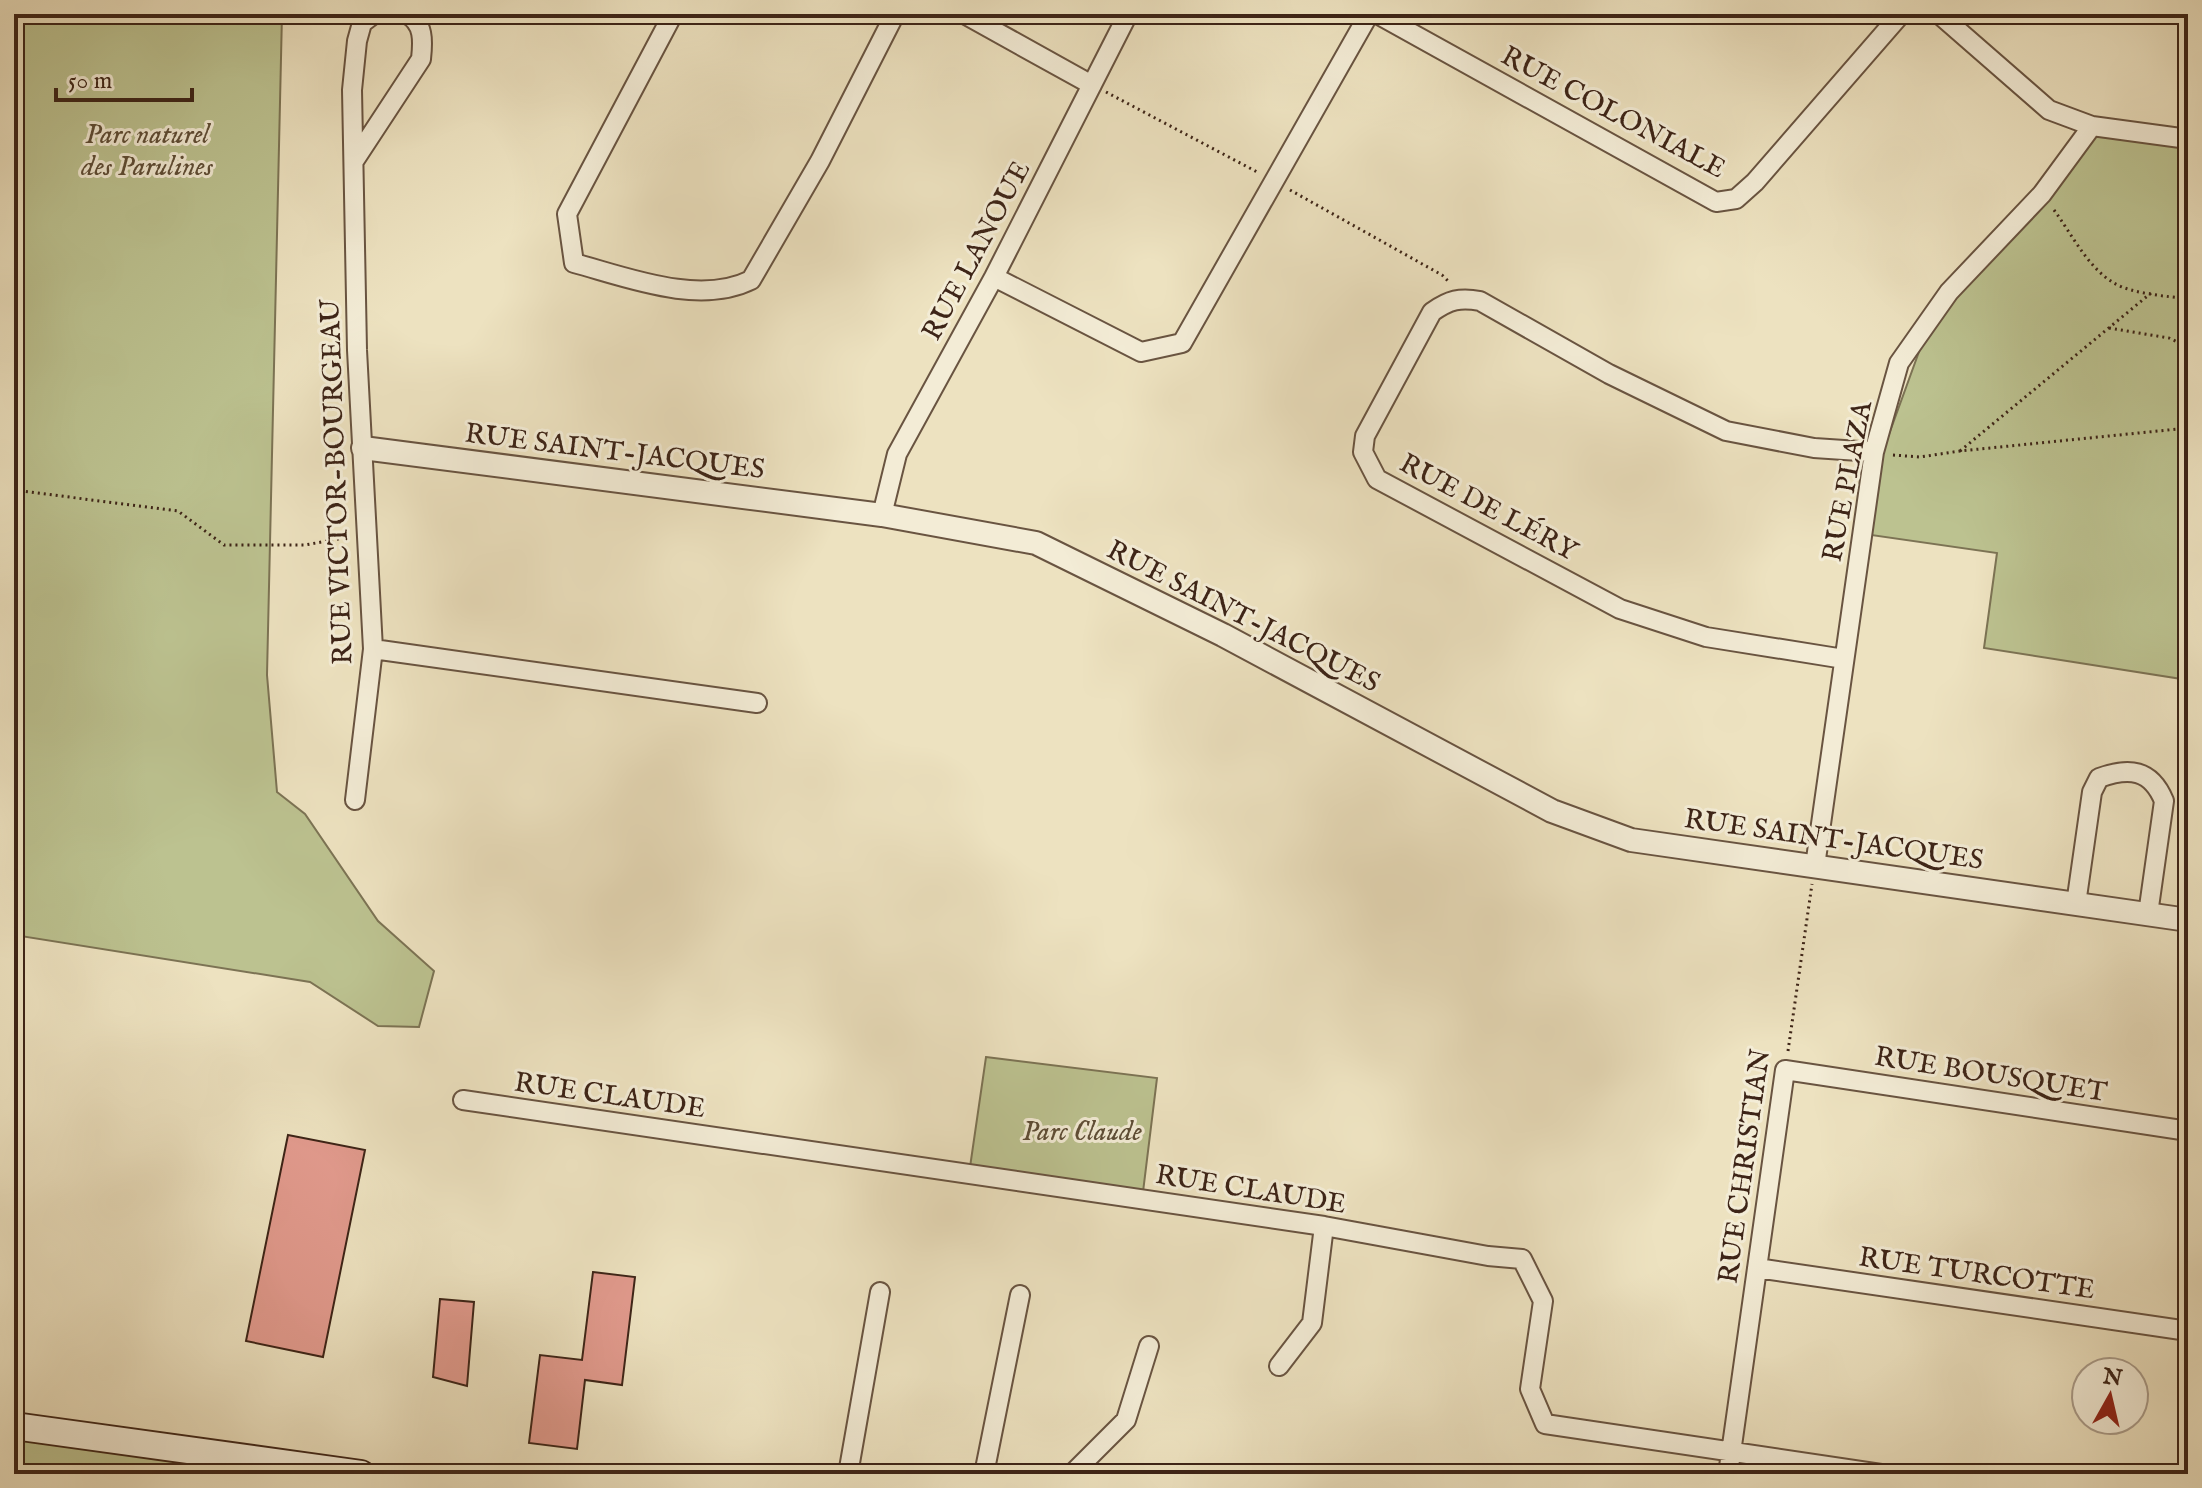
<svg xmlns="http://www.w3.org/2000/svg" width="2202" height="1488" viewBox="0 0 2202 1488" font-family="'IM FELL English',serif">
<style>
.green{fill:#bcc290;stroke:#7c7354;stroke-width:2}
.building{fill:#e19a8d;stroke:#3d2417;stroke-width:2}
.lines{fill:none;stroke-linecap:round;stroke-linejoin:round}
.minor-casing{stroke:#695441;stroke-width:22}
.tertiary-casing{stroke:#695441;stroke-width:26}
.secondary-casing{stroke:#3d2417;stroke-width:30}
.path{stroke:#3d2417;stroke-width:3;stroke-dasharray:2 4;stroke-linecap:butt}
.minor{stroke:#f3ecd6;stroke-width:18}
.tertiary{stroke:#f3ecd6;stroke-width:22}
.secondary{stroke:#f3ecd6;stroke-width:26}
.labels{text-anchor:middle;stroke-width:6;stroke-linejoin:round;paint-order:stroke}
.street-label{font-size:28px;fill:#3d2417;stroke:#f3ecd6}
.park-label{font-size:28px;font-style:italic;fill:#5d4c35;stroke:#f3ecd6}
</style>
<rect width="100%" height="100%" fill="#ede2c0"/>
<filter id="stains"><feTurbulence type="fractalNoise" baseFrequency=".0025" numOctaves="4"/><feColorMatrix values="0 0 0 0 .2 0 0 0 0 .09 0 0 0 0 .02 0 0 0 .5 -.17"/></filter>
<radialGradient id="worn" r=".72"><stop offset=".6" stop-color="#630" stop-opacity="0"/><stop offset="1" stop-color="#630" stop-opacity=".3"/></radialGradient>
<path class="green" d="M14,14H282L267,675L277,792L305,814L378,921L434,971L419,1027L378,1026L310,982L14,935Z
M2092,134L2188,144V680L1984,648L1997,553L1871,535L1884,448L1928,327Z
M986,1057L1157,1078L1142,1200L969,1174Z
M14,1437L260,1474H14Z"/>
<path class="building" d="M288,1135L365,1150L323,1357L246,1341Z
M593,1272L635,1277L622,1385L585,1380L577,1449L529,1443L540,1355L582,1360Z
M440,1299L474,1302L467,1386L433,1377Z"/>
<g class="lines">
<g class="minor-casing">
<path id="minor" d="M673,14L567,214L574,263C626,277 699,306 751,280L820,161L895,14
M964,14L1092,85
M1377,14L1716,202L1736,199L1755,182L1901,14
M1939,14L2049,110L2092,126L2188,139
M354,161L421,59C423,41 424,23 407,14
M994,277L1141,352L1182,343L1369,14
M882,515L897,454L994,277L1128,14
M373,649L757,703
M1844,659L1706,637L1620,609L1377,479L1363,452L1365,436L1432,312C1449,300 1460,297 1480,301L1609,374L1726,431L1814,448L1874,452
M355,800L373,649L357,350L352,90L357,41L362,23L374,14
M1815,866L1874,452L1899,363L1949,292L2042,194L2092,126
M2076,904L2092,792L2099,778C2129,767 2151,769 2164,801L2148,914
M463,1100L1324,1226L1488,1256L1522,1259L1543,1301L1530,1389L1545,1424L1881,1474
M1757,1268L2188,1331
M1279,1366L1312,1323L1324,1226
M848,1474L880,1292
M984,1474L1020,1295
M1072,1474L1126,1420L1149,1346
M1728,1474L1785,1070L2188,1131"/>
</g>
<g class="tertiary-casing">
<path id="tertiary" d="M363,448L882,515L1036,543L1223,635L1552,811L1631,840L2188,920"/>
</g>
<g class="secondary-casing">
<path id="secondary" d="M14,1426L361,1474"/>
</g>
<path class="path" d="M1106,92L1259,173
M1290,190L1442,275L1449,282
M2054,210C2071,233 2088,268 2114,283C2132,294 2167,296 2188,299
M2109,328L2169,338L2188,347
M1960,451L2151,293
M1893,455L1920,457L1960,451L2188,428
M14,490L178,511L224,545H305L349,537
M1788,1051L1812,884"/>
<use href="#minor" class="minor"/>
<use href="#tertiary" class="tertiary"/>
<use href="#secondary" class="secondary"/>
</g>
<g class="labels">
<g class="street-label">
<text transform="translate(1614 111) rotate(28)" y="10">RUE COLONIALE</text>
<text transform="translate(975 250) rotate(-62)" y="10">RUE LANOUE</text>
<text transform="translate(615 450) rotate(7)" y="10">RUE SAINT-JACQUES</text>
<text transform="translate(1846 481) rotate(-79)" y="10">RUE PLAZA</text>
<text transform="translate(335 482) rotate(-92)" y="10">RUE VICTOR-BOURGEAU</text>
<text transform="translate(1489 506) rotate(28)" y="10">RUE DE LÉRY</text>
<text transform="translate(1244 615) rotate(27)" y="10">RUE SAINT-JACQUES</text>
<text transform="translate(1834 838) rotate(8)" y="10">RUE SAINT-JACQUES</text>
<text transform="translate(1991 1073) rotate(9)" y="10">RUE BOUSQUET</text>
<text transform="translate(610 1094) rotate(8)" y="10">RUE CLAUDE</text>
<text transform="translate(1743 1166) rotate(-82)" y="10">RUE CHRISTIAN</text>
<text transform="translate(1251 1188) rotate(9)" y="10">RUE CLAUDE</text>
<text transform="translate(1977 1272) rotate(8)" y="10">RUE TURCOTTE</text>
</g>
<g class="park-label">
<text x="147" y="143">Parc naturel<tspan x="147" dy="32">des Parulines</tspan></text>
<text x="1082" y="1140">Parc Claude</text>
</g>
</g>
<rect width="2202" height="1488" fill="none" stroke="#ede2c0" stroke-width="48"/>
<rect x="16" y="16" width="2170" height="1456" fill="none" stroke="#3d2417" stroke-width="4"/>
<rect x="24" y="24" width="2154" height="1440" fill="none" stroke="#3d2417" stroke-width="2"/>
<g transform="translate(2110 1396) rotate(8)"><circle r="38" fill="#f3ecd6" stroke="#aa9c8a" stroke-width="2"/>
<path d="M0-6L14 30L0 20L-14 30Z" fill="#8f2418"/>
<text y="-12" font-size="22" font-weight="bold" text-anchor="middle" fill="#3d2417">N</text>
</g>
<path d="M56 88v12h136v-12" fill="none" stroke="#3d2417" stroke-width="4"/>
<text x="68" y="88" font-size="24" fill="#3d2417" stroke="#f3ecd6" stroke-width="6" paint-order="stroke">50 m</text>
<rect width="100%" height="100%" filter="url(#stains)"/>
<rect width="100%" height="100%" fill="url(#worn)"/>
</svg>
